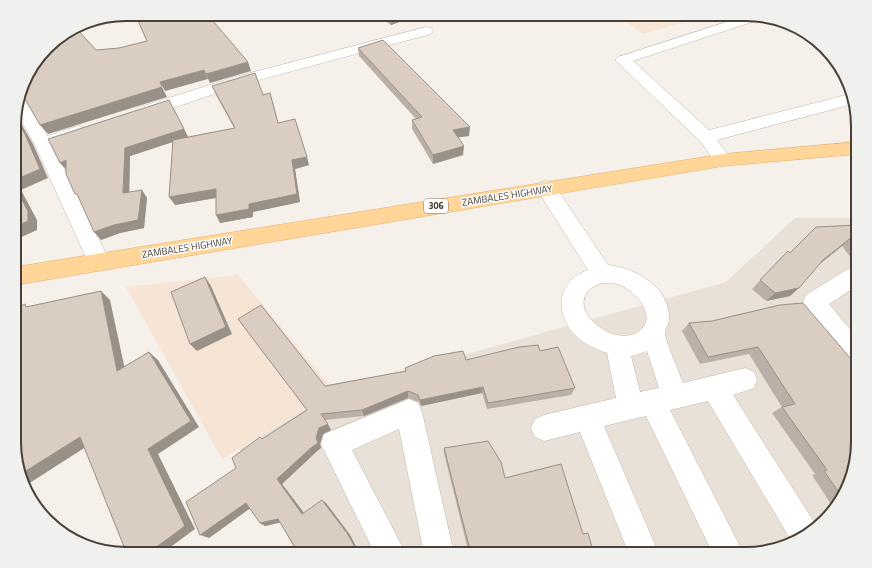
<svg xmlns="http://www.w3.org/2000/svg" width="872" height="568" viewBox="0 0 872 568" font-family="'Titillium Web',sans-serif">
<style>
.residential{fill:#e9e1d8}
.commercial{fill:#f6e4d5}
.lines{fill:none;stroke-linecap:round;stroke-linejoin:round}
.minor-casing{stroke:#c1b7ac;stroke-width:1}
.major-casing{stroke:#e5af67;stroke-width:1}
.minor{fill:#fff;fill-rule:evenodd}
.major{fill:#ffd598;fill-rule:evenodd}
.wall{fill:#bbb0a7}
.shaded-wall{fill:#999088}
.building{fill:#dacdc2;stroke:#999088}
.labels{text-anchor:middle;stroke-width:3;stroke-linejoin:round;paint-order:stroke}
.shield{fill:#fff;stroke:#807973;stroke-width:1}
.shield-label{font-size:9px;font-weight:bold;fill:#494037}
.street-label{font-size:10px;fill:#494037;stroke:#fff}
.rim{fill:none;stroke:#494037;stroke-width:2}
</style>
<rect width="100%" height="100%" fill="#f5f0ea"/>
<path class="residential" d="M795,218H858V449L839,504L802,539L753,554H297L240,449L334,391L726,282Z"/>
<path class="commercial" d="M616,14H701L704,16L643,34Z
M238,275L334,391L222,459L126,287Z"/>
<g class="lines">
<g class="minor-casing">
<path id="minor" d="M748,15L761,19L633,61L709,130L850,94L853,104L717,140L732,160L729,164L723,166L717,164L700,141L615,60L618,57Z
M426,27L431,28L433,31L431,34L247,83L149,116L143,117L137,116L135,112L137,108L235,77Z
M20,95L24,96L47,136L78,126L84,128L87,132L84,136L53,146L110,262L107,268L99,271L91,268L88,262L34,143L15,110Z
M546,181L553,183L608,265C636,268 670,287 669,319C669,324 665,329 665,334C665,340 680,374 683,383L745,368L754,372L757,380L754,388L733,395L816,525L802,539L792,542L708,401L670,410L744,554H713L646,416L604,426L659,554H629L580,432L544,441L535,437L531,428L535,419L544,415L616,398L607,353C596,349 585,345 577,337C554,315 556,281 588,270L536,188L539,183ZM602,283C608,283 615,283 620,285C637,292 659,318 638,332C609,350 555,299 602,283ZM647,351L659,388L640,392L631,356Z
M854,267H858V285L829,304L858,339V369L849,366L806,309L803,302L806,295L846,270Z
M409,399L418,403L422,412L454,554H424L399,429L352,450L406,554H375L321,444L324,434Z"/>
</g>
<g class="major-casing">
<path id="major" d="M858,142V154L723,166L15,285V267L723,154Z"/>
</g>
<use href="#minor" class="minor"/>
<use href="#major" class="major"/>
</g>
<path class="wall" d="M376,14H421L391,25Z
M809,34L840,67L805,40Z
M358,48L469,136L458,137L463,155L433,164L412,129V120L416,119L359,56Z
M212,86L263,95L273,102L278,122L309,165L295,169L300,202L253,212V217L220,223L216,198L175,205L173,142L130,156L129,192L147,198L144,228L120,233L101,240L66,169L60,163L169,100L188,137L234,128L216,95Z
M858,225V257L851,258L842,246L820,264L790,296L766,301L752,289L788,251L790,253Z
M858,300V316L850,306Z
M780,305L858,449L839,504L834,509L812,475L815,474L772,413L782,407L749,354L700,364L682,331L689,323L712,321Z
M238,319L325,386L405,371V368L540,351L575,388L571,395L487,409L482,393L421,406L419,402L408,398L364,416L325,420L331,430L323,434L320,444L321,448L316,452L282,484L304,513L326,503L350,535L360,554H299L280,522L265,526L250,508L209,538L236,468L263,439L307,410Z
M444,448L505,478L583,534L594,554H469L444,453Z"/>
<path class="shaded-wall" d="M395,14H421L391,25L390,16Z
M248,62L251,71L210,83L206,74Z
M204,70L208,79L165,91L160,82Z
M162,87L167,97L48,134L40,125Z
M15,113L33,144L48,178L21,190L37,220V230L15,240Z
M470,127L469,136L452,138L453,130Z
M184,129L188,137L130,156L129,201L123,193L125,148Z
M464,146L463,155L433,164V155Z
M307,157L309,165L295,169L300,202L253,212V217L220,223L216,215L249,204L292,160Z
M66,160L67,170L60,163Z
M216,189L221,197L175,205L169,197Z
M142,190L147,198L144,228L120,233L101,240L94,232Z
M852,237L842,246L813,269L823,260Z
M205,277L211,286L232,334L197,351L190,344Z
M799,288L790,296L766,301L775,293Z
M101,291L110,300L127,379L117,371Z
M149,352L158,360L199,427L158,454L195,529L161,554H147L148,449Z
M483,387L482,393L421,406L420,400Z
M408,391V398L364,416L362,410Z
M328,424L331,430L323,434L320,444L321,448L316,452L282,484L307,517L302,514L277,479L316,438L319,428Z
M80,437L92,443L25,486L21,474Z
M322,500L326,503L350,535L360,554H359Z
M246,503L252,507L209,538L200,535Z
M278,519L283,522L265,526L260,523Z"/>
<path class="building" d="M135,14H207L248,62L206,74L204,70L160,82L162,87L40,125L21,92L26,76L52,42L75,27L96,50L119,48L147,41Z
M388,14H395L390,16Z
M383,40L470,127L453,130L464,146L433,155L412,120L422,117L358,48Z
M255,73L263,95L270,93L278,123L295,119L307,157L292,160L297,194L249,204V209L216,215V189L169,197L173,140L235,128L212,86Z
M169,100L184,129L125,148L123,193L142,190L138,220L114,225L94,232L77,194H75L66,174V160L60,163L48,139Z
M15,118L25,134L40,169L15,180Z
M15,186L28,211V221L15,227Z
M858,225V245L852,237L823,260L799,288L775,293L760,280L788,251L790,253L816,227Z
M205,277L226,327L190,344L171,292Z
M101,291L117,371L149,352L191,421L148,449L185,526L147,554H127L80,437L21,474L15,456V309L25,304L26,307Z
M803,303L858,367V449L842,497L824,471L827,470L782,407L795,404L758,347L708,357L689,323L712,321L780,305Z
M261,305L325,386L406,371L405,368L434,356L463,351L466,360L519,347L538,345L540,351L558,347L575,388L488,403L483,387L420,400L418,395L408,391L362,410L321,414L328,424L319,428L316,438L318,443L312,447L277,479L302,514L322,500L347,533L359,554H299L278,519L260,523L246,503L200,535L186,502L236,468L232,458L260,437L262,439L307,410L238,319Z
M488,441L501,462L505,478L561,464L583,534L588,533L594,554H471L444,448Z"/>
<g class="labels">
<rect class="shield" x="424" y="199" width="24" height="14" rx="3"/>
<g class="shield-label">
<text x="436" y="209">306</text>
</g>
<g class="street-label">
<text transform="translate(507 195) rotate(-9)" y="4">ZAMBALES HIGHWAY</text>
<text transform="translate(187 247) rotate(-9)" y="4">ZAMBALES HIGHWAY</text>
</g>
</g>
<path d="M0 0H872V568H0ZM126 21H746A105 105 0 0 1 851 126V442A105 105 0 0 1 746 547H126A105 105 0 0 1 21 442V126A105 105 0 0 1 126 21Z" fill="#f0f0ef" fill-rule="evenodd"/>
<path class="rim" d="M126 21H746A105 105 0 0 1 851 126V442A105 105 0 0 1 746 547H126A105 105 0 0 1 21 442V126A105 105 0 0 1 126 21Z"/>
</svg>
